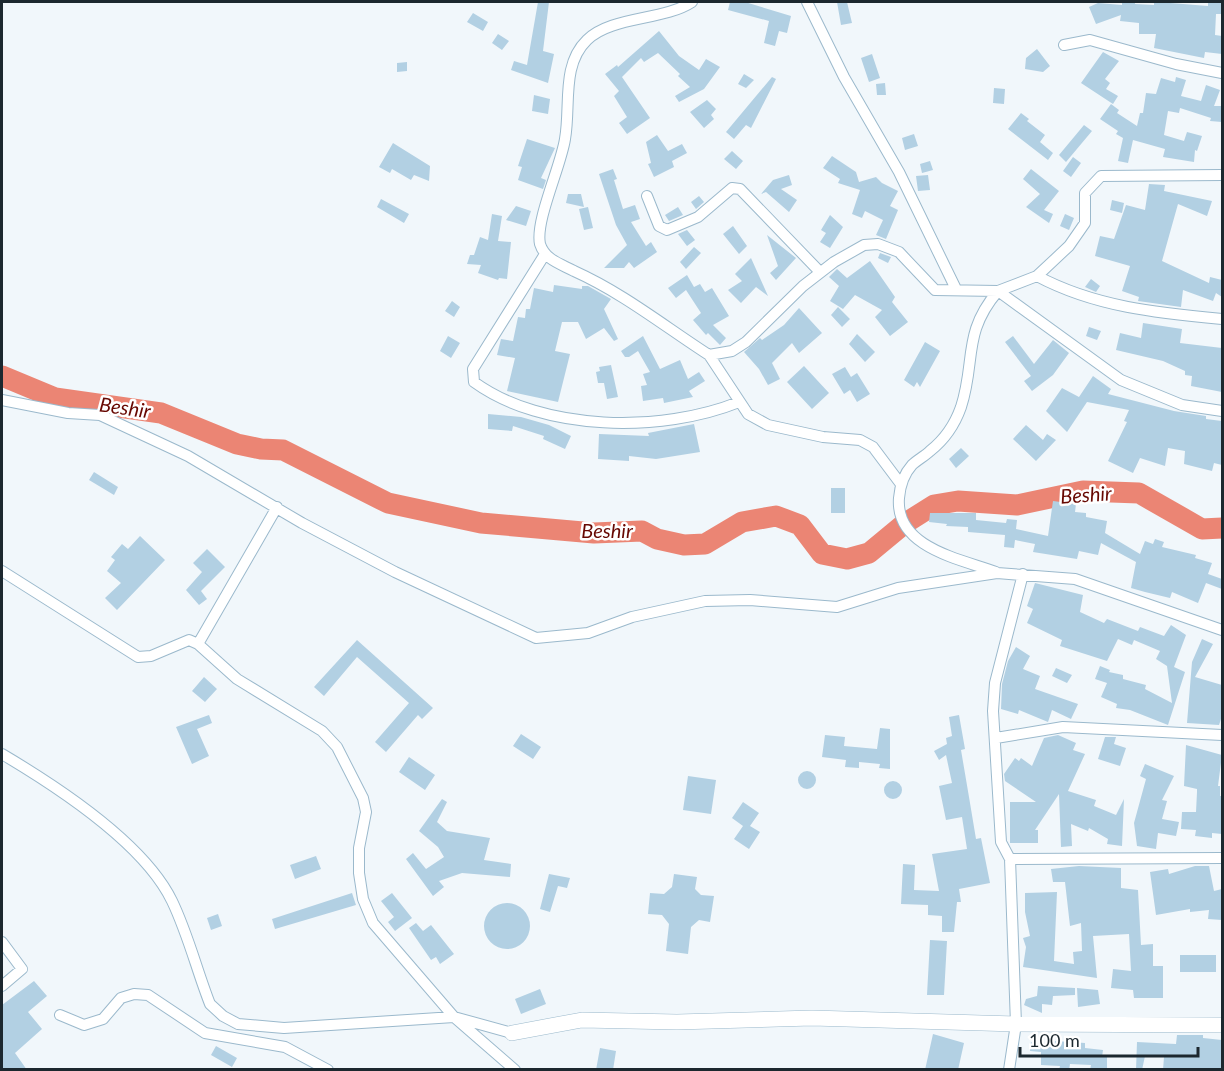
<svg xmlns="http://www.w3.org/2000/svg" width="1224" height="1071" viewBox="0 0 1224 1071" font-family="Lato,sans-serif">
<style>
.lines{fill:none;stroke-linecap:round;stroke-linejoin:round}
.river{stroke:#eb8574;stroke-width:21}
.building{fill:#b2d0e3}
.minor-casing{stroke:#9bb9cc;stroke-width:12}
.secondary-casing{stroke:#9bb9cc;stroke-width:16}
.minor{stroke:#fff;stroke-width:10}
.secondary{stroke:#fff;stroke-width:15}
.labels{text-anchor:middle;stroke-width:5;stroke-linejoin:round;paint-order:stroke}
.water-label{font-size:20px;font-style:italic;fill:#670802;stroke:#fff}
</style>
<rect width="100%" height="100%" fill="#f1f7fb"/>
<g class="lines">
<path class="river" d="M2,376L55,398L161,413L237,444L261,449L283,450L388,503L481,523L594,533L642,531L657,539L684,545L705,544L742,522L776,516L800,525L822,554L847,559L869,553L904,524L934,505L958,501L1017,505L1083,491L1139,493L1202,529L1222,528"/>
</g>
<path class="building" d="M538,2H549L543,51L554,54L548,83L511,70L514,61L527,65Z
M730,2H745L791,16L787,33L779,31L775,46L764,43L769,21L728,10Z
M837,2H847L852,23L841,25Z
M1122,2H1135V4L1154,5V2H1158L1208,6V2H1222V14H1216L1215,35L1222,36V54L1205,52L1204,58L1154,48L1156,34H1139V23L1120,21L1121,15L1096,24L1089,7L1098,3L1122,5Z
M473,13L488,22L483,31L467,22Z
M659,31L679,56L699,70L706,59L720,67L704,89L679,102L675,96L690,87L678,76L680,74L658,53L644,62L641,58L622,77L650,118L627,134L619,123L627,117L614,96L619,91L605,74L617,65L618,67Z
M498,34L509,41L502,50L492,43Z
M1037,49L1050,66L1043,72L1025,69L1026,58Z
M1103,52L1119,61L1105,79L1110,83L1106,89L1118,96L1113,104L1081,83Z
M872,54L880,78L869,82L861,58Z
M407,62V71L397,72V63Z
M744,74L754,80L746,88L738,84Z
M772,77L776,79L751,128L746,125L734,139L726,132Z
M1176,77L1186,80L1181,96L1201,101L1206,85L1220,90L1214,106H1222V122L1210,121L1211,118L1180,108L1179,113L1168,111L1164,135L1184,141L1187,132L1202,136L1197,151L1195,150L1194,162L1163,157L1165,149L1133,140L1128,163L1118,161L1123,138L1116,134L1118,131L1100,119L1111,104L1119,110L1117,113L1137,126L1140,113H1143L1146,93L1156,94L1161,78L1175,82Z
M885,83L886,95H877L876,84Z
M994,88L1005,89L1004,104L993,103Z
M534,95L550,99L548,114L532,111Z
M707,100L716,109L711,115L714,119L704,128L690,112Z
M1021,113L1029,119L1027,121L1045,135L1040,142L1053,153L1048,160L1008,129Z
M1084,125L1092,131L1066,162L1059,155Z
M914,134L918,146L905,150L902,138Z
M657,135L668,151L682,144L687,153L672,161L674,167L654,177L648,164L651,163L646,142Z
M527,139L555,148L541,178L546,180L543,189L518,180L522,167L518,166Z
M393,143L430,166L429,181L414,175L411,180L392,169L390,173L379,167Z
M732,151L743,161L736,169L724,159Z
M832,156L856,172L859,182L876,177L882,183L898,191L890,206L898,210L886,239L876,235L883,220L865,211L862,218L852,214L860,190L838,183L840,179L823,168Z
M1073,157L1081,163L1071,177L1063,171Z
M930,161L933,170L922,173L920,164Z
M613,169L617,179L614,180L623,209L635,205L640,219L631,222L646,246L651,242L657,252L634,268L629,262L624,268H604L627,245L616,225L599,174Z
M1031,169L1059,191L1044,210L1053,214L1049,223L1026,207L1040,194L1023,179Z
M789,175L792,185L781,189L797,200L789,212L766,192L761,194L773,180Z
M928,175L930,190L918,191L916,176Z
M1149,184L1165,185L1164,191L1212,201L1207,216L1178,204L1162,261L1209,283L1210,277L1222,280V297L1216,293L1213,301L1183,290L1181,307L1138,301L1139,297L1122,291L1130,266L1095,256L1100,236L1114,239L1126,205L1145,210Z
M568,194H581L584,207L566,203Z
M699,196L704,202L696,209L691,202Z
M381,199L409,214L404,223L377,207Z
M1112,200L1124,203L1122,213L1110,210Z
M516,206L531,211L526,226L506,220Z
M588,207L593,228L584,230L579,209Z
M678,207L683,215L669,221L665,215Z
M492,214L502,216L498,241L511,242L507,279L499,278L498,280L478,273L481,265L467,264L470,255H474L480,237L488,240Z
M1065,214L1074,218L1069,230L1060,226Z
M830,215L843,227L830,248L820,242L826,233L821,230Z
M733,226L747,246L739,254L723,234Z
M687,230L695,240L687,246L678,234Z
M767,235L796,258L776,280L770,273L778,266Z
M694,247L701,253L686,269L680,262Z
M880,253L891,257L888,263L878,258Z
M751,258L768,296L756,287L741,303L728,290L742,281L735,274Z
M870,261L895,297L892,302L908,322L890,336L875,317L882,310L855,295L843,309L830,301L839,286L829,277L837,269L847,278Z
M687,275L694,287L700,284L705,292L712,288L729,316L713,325L726,338L720,345L708,333L706,335L693,320L701,313L686,290L676,298L668,288Z
M1091,279L1100,286L1096,292L1085,287Z
M554,285L582,289V286H588L611,299L604,309L618,339L614,341L604,328L586,339L578,322H562L555,351L570,354L558,402L507,391L515,358L497,355L501,339L513,341L518,317L525,318L526,309H530L534,288L553,292Z
M452,301L460,307L454,317L445,311Z
M838,307L850,319L842,327L831,315Z
M799,308L822,333L799,353L792,343L772,363L780,379L768,385L759,369L744,352L760,338L762,340L784,325Z
M1143,323L1182,329L1180,343L1222,348V392L1191,386L1192,376L1185,375V371L1163,361L1116,350L1120,333L1141,338Z
M1089,327L1101,331L1097,340L1086,336Z
M857,334L875,352L865,362L849,344Z
M448,336L460,343L451,358L440,351Z
M643,336L660,369L680,360L688,379L699,372L705,381L689,391L693,397L664,403L663,398L643,401L641,386L647,385L643,374L650,372L638,351L629,357H625L621,351Z
M1013,336L1034,364L1053,340L1069,353L1053,375L1032,391L1024,381L1031,376L1005,342Z
M925,342L940,351L920,387L917,382L914,387L904,380Z
M611,365L618,397L607,399L604,383H598L596,372L600,371L599,367Z
M804,366L829,393L812,409L787,382Z
M845,367L851,377L857,373L870,394L857,402L850,390L844,394L832,374Z
M1093,376L1111,389L1108,394L1174,411L1206,416V419L1222,421V465L1214,463L1212,471L1184,464L1185,451L1168,448L1165,466L1140,458L1133,473L1108,461L1127,422L1124,421L1129,410L1087,402L1067,432L1046,411L1062,388L1079,397Z
M488,414L521,417L549,425L571,436L565,449L543,439L544,436L513,426L512,431L488,429Z
M694,424L700,452L656,459L629,456V461L598,459L599,434L649,436L648,433Z
M1026,425L1043,440L1047,434L1056,440L1036,461L1013,439Z
M961,448L969,456L956,468L949,459Z
M94,472L118,487L114,495L89,480Z
M831,488H845V513H831Z
M1053,501L1076,504L1075,512L1086,513V517L1107,521L1105,533L1140,554L1145,541L1153,544L1155,539L1164,542L1162,547L1196,555L1195,558L1212,563L1208,574L1222,579V589L1206,583L1198,603L1172,592L1170,598L1145,592L1131,588L1136,562L1101,543L1098,555L1079,551L1077,559L1033,552L1035,544L1015,540L1014,548L1004,547L1005,535L968,532V527L946,526L947,524L929,522L930,513H976V520L1006,523L1007,519L1017,520L1016,529L1048,536Z
M140,536L165,560L117,610L105,598L121,583L107,571L115,560L111,557L122,544L128,549Z
M207,549L225,567L201,591L207,599L199,605L186,590L202,572L193,563Z
M1035,583L1083,595L1080,612L1104,623L1107,619L1138,631L1140,627L1164,636L1171,625L1186,635L1174,667L1185,672L1168,725L1130,710L1116,708L1117,704L1101,697L1107,683L1095,679L1100,666L1110,670L1109,672L1123,675V679L1146,685L1145,689L1172,703L1167,666L1156,659L1160,651L1134,640L1132,645L1118,639L1107,661L1060,646L1062,640L1027,623L1033,609L1027,606Z
M1202,639L1213,644L1195,677L1222,685V720L1221,719L1219,725L1187,723L1192,662Z
M357,640L433,708L422,719L418,715L386,752L375,742L409,703L357,657L324,696L314,687Z
M1016,647L1030,656L1023,669L1040,676L1035,689L1078,704L1071,719L1052,710L1048,722L1019,710L1018,714L1001,709L1002,684L1008,661Z
M1056,668L1072,675L1067,683L1052,676Z
M204,677L217,689L205,702L192,691Z
M209,715L212,723L197,729L209,756L192,764L176,727Z
M959,715L965,749L961,750L969,797L976,839L981,838L990,883L959,889L961,902H957L954,932H942V916L928,915V905L901,904L903,864L915,865L914,890L939,891L932,854L967,849L962,817L946,820L939,786L952,783L946,755L939,760L934,751L947,744L946,738L952,736L949,717Z
M880,728L890,729V769L879,768L880,764L859,762V768L845,767L846,760L822,757L825,735L845,737L844,746L877,749Z
M521,734L541,747L533,759L513,746Z
M1058,735L1076,743L1073,750L1085,754L1068,791L1096,800L1094,806L1116,815L1124,799L1122,846L1107,844L1108,839L1089,828L1088,831L1071,824L1072,846L1061,847L1059,794L1035,830H1038V843H1010V802H1036L1005,781L1004,774L1015,758L1019,761L1021,758L1032,766L1044,738Z
M1105,737H1116L1114,744L1126,748L1120,766L1098,759Z
M1186,745L1222,755L1218,786H1220V796H1222V834L1212,833V838L1195,836L1196,830L1181,829L1182,812H1196L1197,792V789L1184,786Z
M409,757L435,775L425,790L399,772Z
M1145,764L1174,776L1162,800L1167,801L1162,819L1179,822L1176,836L1158,833L1156,849L1137,846L1134,823L1146,779L1140,776Z
M798 780a9 9 0 1 1 18 0a9 9 0 1 1-18 0Z
M688,776L716,780L711,814L683,810Z
M884 790a9 9 0 1 1 18 0a9 9 0 1 1-18 0Z
M442,799L447,802L437,822L447,831L490,838L484,860L511,864L510,877L462,873L439,881L444,887L433,896L406,859L413,853L426,869L444,857L438,847L419,831Z
M743,802L759,813L750,826L760,832L749,849L734,839L743,826L732,818Z
M316,856L321,869L295,879L290,865Z
M1079,866L1121,868V888L1138,890L1141,945L1153,944V966H1163V998H1134L1133,990L1111,988L1113,969L1131,971L1129,934L1093,936L1097,978L1023,967L1026,947L1023,938L1030,936L1025,912V893L1057,892L1054,961L1074,964L1073,952L1082,951L1081,923L1070,926L1065,882H1053L1051,869Z
M1195,866H1209L1214,891L1222,889V920L1208,919L1209,910L1190,912V909L1156,915L1150,872L1168,869L1169,874Z
M549,874L570,878L567,888L558,886L550,912L540,909Z
M674,874L697,877L695,889L701,895L714,896L710,922L699,920L691,927L688,954L666,951L669,924L662,915L648,914L650,893L664,894L672,887Z
M352,893L356,905L275,929L272,919Z
M392,893L412,918L395,931L388,922L394,917L381,901Z
M484 926a23 23 0 1 1 46 0a23 23 0 1 1-46 0Z
M218,914L222,926L211,930L207,918Z
M416,923L423,931L431,925L454,954L440,964L436,957L431,960L409,928Z
M930,940L947,941L944,995H927Z
M1180,955H1216V972H1180Z
M34,981L47,996L28,1012L42,1029L15,1053L27,1070H2V1005Z
M1038,986L1075,988V995L1053,996L1052,1005L1042,1004V1013L1024,1005L1026,999L1037,996Z
M1077,988L1098,990L1100,1004L1078,1007Z
M540,989L546,1004L521,1014L515,999Z
M933,1034L964,1043L958,1070H925Z
M1177,1035H1203V1038L1222,1040V1070H1163L1164,1057L1145,1056L1142,1070H1136L1137,1042L1176,1044Z
M1055,1041L1085,1043V1048L1103,1050L1102,1057H1107V1070H1090L1091,1065L1070,1064L1069,1070H1059L1060,1066L1041,1065V1052L1030,1051L1031,1042L1054,1045Z
M216,1046L237,1058L232,1067L211,1055Z
M600,1048L616,1051L613,1070H596Z"/>
<g class="lines">
<g class="minor-casing">
<path id="minor" d="M692,2C663,21 611,16 587,40C561,65 571,106 565,139C561,166 535,221 540,244C545,260 561,264 574,271C623,293 664,326 709,355L732,351L746,342L803,286L834,262L864,245L878,244L899,252L935,290L998,291L1037,276L1069,246L1085,223V193L1101,176L1222,175
M807,2L844,77L899,172L956,289
M1064,45L1090,40L1176,64L1222,73
M647,196L659,226L667,230L698,217L732,188L740,189L820,272
M545,254L473,369L474,382C543,432 662,433 739,402
M1037,276C1095,307 1158,313 1222,319
M998,291L1121,380L1182,405L1222,411
M709,355L748,414L768,425L823,437L860,440L873,447L900,483
M2,400L68,413L100,415L188,456L302,523L395,572L536,638L588,633L632,617L705,601L750,600L837,607L898,588L997,573L1075,579L1222,630
M2,571L138,657L151,656L189,640L198,644L237,679L322,731L337,747L363,798L366,812L359,848V873L363,899L373,923L454,1017L515,1070
M996,572C961,559 895,548 899,498C900,486 903,475 912,465C917,460 925,456 930,451C944,440 955,424 961,407C976,361 962,333 998,291
M198,644L277,507
M996,738L1063,727L1222,735
M2,754C56,786 144,843 172,901C188,934 197,971 210,1004L223,1016L238,1024L284,1028L454,1017L512,1033
M1010,859L1222,858
M2,942L22,969L2,986
M60,1015L84,1025L103,1019L121,998L134,994L148,995L205,1033L285,1047L328,1070
M1009,1070L1016,1024L1010,859L1001,842L993,711L995,683L1023,574"/>
</g>
<g class="secondary-casing">
<path id="secondary" d="M512,1033L582,1020L677,1022L812,1018L1016,1024L1222,1025"/>
</g>
<use href="#minor" class="minor"/>
<use href="#secondary" class="secondary"/>
</g>
<g class="labels">
<g class="water-label">
<text transform="translate(125 408) rotate(8)" y="7">Beshir</text>
<text transform="translate(1086 495) rotate(-4)" y="7">Beshir</text>
<text x="607" y="538">Beshir</text>
</g>
</g>
<rect width="1224" height="1071" fill="none" stroke="#1c282f" stroke-width="6"/>
<path d="M1020 1047v9h178v-9" fill="none" stroke="#1c282f" stroke-width="3"/>
<text x="1029" y="1047" font-size="18" fill="#1c282f" stroke="#ffffff" stroke-width="4.5" paint-order="stroke">100 m</text>
</svg>
